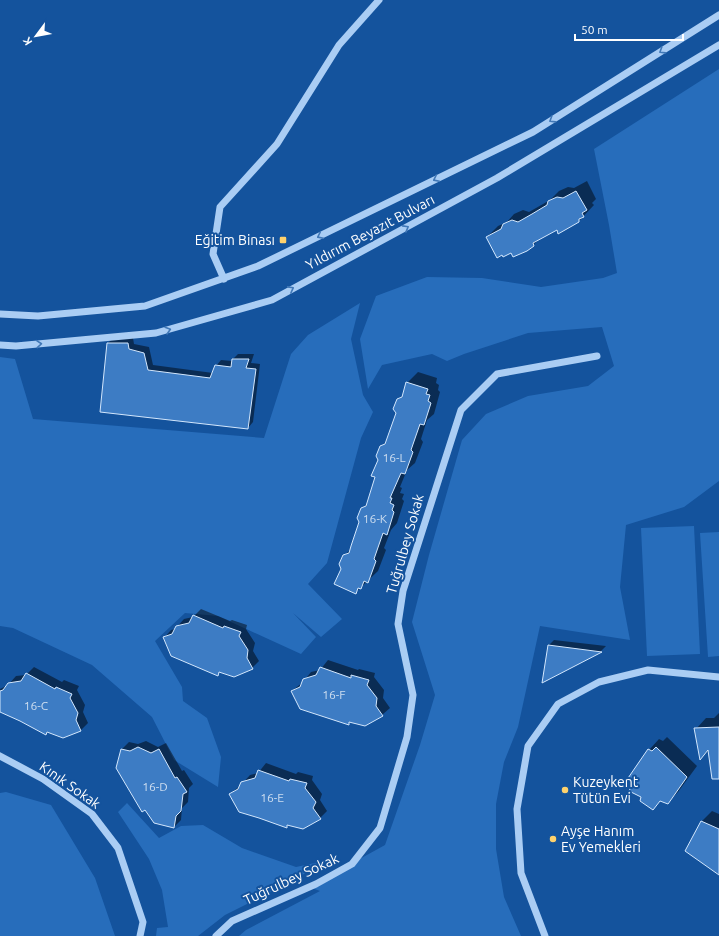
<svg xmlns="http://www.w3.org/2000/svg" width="719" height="936" viewBox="0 0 719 936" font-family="Ubuntu,sans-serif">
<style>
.green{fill:#276dbb}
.shadow{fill:#0007}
.building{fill:#3d7cc4;stroke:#d3e7fd}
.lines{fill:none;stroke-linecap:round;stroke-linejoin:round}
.minor{stroke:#aacdf4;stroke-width:7}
.oneway{stroke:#4178b7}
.poi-dot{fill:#ffd26d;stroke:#14539d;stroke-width:1.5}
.labels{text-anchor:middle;stroke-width:4;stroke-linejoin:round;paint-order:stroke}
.number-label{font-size:12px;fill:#cedef0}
.street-label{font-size:14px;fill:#fff;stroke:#14539d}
.poi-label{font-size:14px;fill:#fff;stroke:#14539d;text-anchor:start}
</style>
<rect width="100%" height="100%" fill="#14539d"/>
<path class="green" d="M719,69V481L684,507L626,525L620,587L630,640L540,626L518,727L504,762L496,804V849L504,897L521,936H239L246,930L320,891L309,887L385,845L420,745L435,695L412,622L429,555L462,440L486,414L528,396L588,386L614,366L602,327L528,333L464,354L447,361L432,354L382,365L368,389L360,339L376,296L427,277L482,278L541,287L603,278L617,273L609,225L594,149Z
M360,303L351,339L363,395L373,412L361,438L327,563L308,584L342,619L321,637L293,613L316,637L301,654L218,616L185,613L155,641L182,687L183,701L207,718L221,757L218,787L174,760L152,717L92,665L13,628L0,626V357L15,359L33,419L264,438L291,354L308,335Z
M694,526L700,654L647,656L641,528Z
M719,532V656L708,657L700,533Z
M6,792L51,805L95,878L115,936H0V793Z
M127,803L159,838L181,826L203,825L242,848L296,867L329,860L279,888L225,915L198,936H156L157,928L168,927L162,890L149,859L118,812Z"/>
<path class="shadow" d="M587,181L596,199L592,203L594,205L578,222L557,229L540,238L533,245L512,252L487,237L498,226L507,222L514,214L523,210L529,212L550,200L559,191L568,187L574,188Z
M113,338H133L134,344L149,347L153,365L213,373L216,366L221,360L232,361L233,359L238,354H254L251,363L260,364L253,422L248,428L101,411L108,343Z
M418,372L437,378L436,383L439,385L438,390L440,392L434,414L427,420L421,439L423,442L415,463L407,470L400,487L402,488L400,493L404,494L402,499L404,501L397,523L391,530L384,548L386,550L378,571L356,592L342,569L344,556L351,549L360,522L362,509L368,503L376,477L381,447L388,440L397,413L398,400L404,395L407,383Z
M201,609L230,621L232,620L247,625L246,629L255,643L253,651L259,661L252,668L220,672L217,675L164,638L171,630L175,629L184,619L193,617Z
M554,640L606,646L601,651L544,681L549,645Z
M328,660L358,670L359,669L375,673L374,677L384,690L383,698L390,708L382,715L365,725L351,721L348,724L292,691L303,682L311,672L320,670Z
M34,667L62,682L64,680L79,686L77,690L85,705L83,712L88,723L81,730L62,737L49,732L46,734L0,708V689L8,685L16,676L26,675Z
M719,713V767L709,750L701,758L696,729L706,718H714Z
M667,737L697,766L678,792L667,803L661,800L652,809L649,750L659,739L663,741Z
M146,741L158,747L166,743L182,771L184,770L193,784L189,788L188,802L182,808L181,820L174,827L118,768L122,749L129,742L138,744Z
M266,763L296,774L298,772L313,776L312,780L322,794L320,800L327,811L320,818L289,824L286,827L230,794L241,785L250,775L258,773Z
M712,811L719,814V873L687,851L702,821Z"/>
<path class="building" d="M576,191L587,210L582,213L584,217L579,219V222L558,234L557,230L533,243L534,246L527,251L513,257L511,253L503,257L502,255L497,258L486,237L501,229L503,224L512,220L518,222L532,214L547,205L548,201L557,197L563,198Z
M107,343H128L129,349L144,353L148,370L210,378L215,365L231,367L232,359H249L246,368L256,369L248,429L100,412Z
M406,382L428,389L426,394L430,395L428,401L431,403L424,425L420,424L411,450L413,452L405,474L401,473L390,498H392L390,503L394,505L392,510L394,512L387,535L383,533L374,559L376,561L368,583L364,581L361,589L358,588L356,594L334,584L341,569L339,564L343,555L349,553L351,546L359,522L357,518L361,508L366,506L375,477L371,476L378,460L376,456L380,446L385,444L396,413L393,409L397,399L402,397Z
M193,615L223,628L224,626L241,632L239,636L248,650L247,658L253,669L234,677L219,672L218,676L171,656L163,637L172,634L176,626L189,623Z
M548,645L602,652L542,683Z
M320,667L351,678V675L369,680L367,685L377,698L376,706L383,716L365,726L349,722V725L300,709L291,691L300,687L303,679L316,675Z
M26,673L55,689L56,687L72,694L70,698L78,713L76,720L81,731L63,738L47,732L46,735L20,721L0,712V691L3,690L8,683L21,681Z
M719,727V779H712L708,750L700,760L694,728Z
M138,747L151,753L159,749L175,778L177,777L187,792L183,794L181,811L176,816L174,828L154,823L145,810L142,812L116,768L121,749L130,751Z
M656,747L687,777L668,804L660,801L653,810L640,801L641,797L629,791L632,785L626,781L648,749L652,751Z
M258,770L289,781L290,779L307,783L305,788L316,802L313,808L321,819L303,829L287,825V828L259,818L239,812L229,794L238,789L241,782L255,778Z
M701,821L719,829V875L685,851Z"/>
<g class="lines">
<path class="minor" d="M224,279L213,254L220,207L277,144L339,45L379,0
M0,314L38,316L145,306L258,266L533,132L719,15
M0,345L16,346L156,333L272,300L497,178L719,45
M0,756L43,779L92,814L118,848L143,922L140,936
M216,936L232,921L316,884L352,864L380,828L407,737L413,695L398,624L403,591L461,410L497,374L597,356
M545,936L521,873L517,809L528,746L558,704L599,682L648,670L719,677"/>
</g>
<defs><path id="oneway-chevron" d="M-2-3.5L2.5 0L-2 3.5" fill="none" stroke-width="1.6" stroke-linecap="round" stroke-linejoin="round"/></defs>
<g class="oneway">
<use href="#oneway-chevron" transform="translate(662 51) rotate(148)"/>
<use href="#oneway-chevron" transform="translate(552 120) rotate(148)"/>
<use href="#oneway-chevron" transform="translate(436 179) rotate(154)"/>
<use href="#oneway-chevron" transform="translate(406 228) rotate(-29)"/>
<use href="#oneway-chevron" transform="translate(320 236) rotate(154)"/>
<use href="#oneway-chevron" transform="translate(291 289) rotate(-28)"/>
<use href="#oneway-chevron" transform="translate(168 330) rotate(-16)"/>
<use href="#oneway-chevron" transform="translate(39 344) rotate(-5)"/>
</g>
<g class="poi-dot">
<rect x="279" y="236" width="8" height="8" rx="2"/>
<circle cx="565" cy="790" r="4"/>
<circle cx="553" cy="839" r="4"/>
</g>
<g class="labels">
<g class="number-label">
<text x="394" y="462">16-L</text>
<text x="375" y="523">16-K</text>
<text x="334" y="699">16-F</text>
<text x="36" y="710">16-C</text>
<text x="155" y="791">16-D</text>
<text x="272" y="802">16-E</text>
</g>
<g class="street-label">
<text transform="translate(370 232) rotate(-28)" y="5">Yıldırım Beyazıt Bulvarı</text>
<text transform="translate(405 544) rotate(-74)" y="5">Tuğrulbey Sokak</text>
<text transform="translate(70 785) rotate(35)" y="5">Kınık Sokak</text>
<text transform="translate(291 879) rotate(-25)" y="5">Tuğrulbey Sokak</text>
</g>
<g class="poi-label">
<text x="275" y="245" text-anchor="end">Eğitim Binası</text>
<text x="573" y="787">Kuzeykent<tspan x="573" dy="16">Tütün Evi</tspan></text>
<text x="561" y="836">Ayşe Hanım<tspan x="561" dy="16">Ev Yemekleri</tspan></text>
</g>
</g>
<g transform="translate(36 36) rotate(238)" stroke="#14539d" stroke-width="3" paint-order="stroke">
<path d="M0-3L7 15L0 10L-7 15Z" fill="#ffffff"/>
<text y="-6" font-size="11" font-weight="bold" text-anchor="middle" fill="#ffffff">K</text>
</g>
<path d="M575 34v6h108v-6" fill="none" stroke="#ffffff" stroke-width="2"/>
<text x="581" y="34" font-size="12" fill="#ffffff" stroke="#14539d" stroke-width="3" paint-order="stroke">50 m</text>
</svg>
